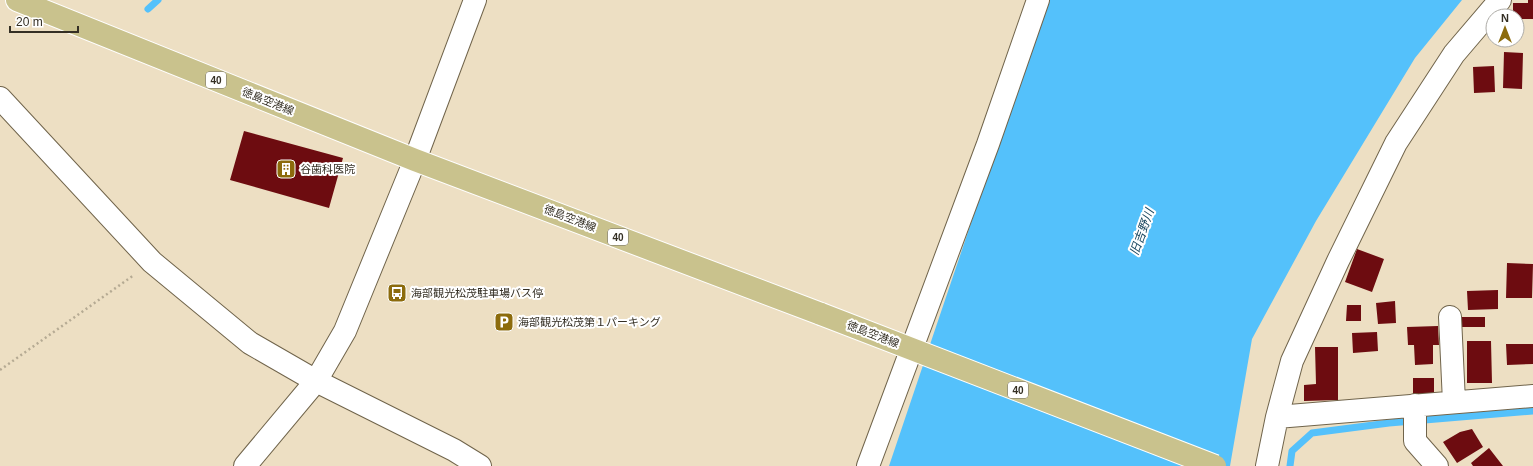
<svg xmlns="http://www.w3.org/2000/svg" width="1533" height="466" viewBox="0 0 1533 466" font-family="Arial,'Noto Sans JP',sans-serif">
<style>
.water{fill:#54c1fb}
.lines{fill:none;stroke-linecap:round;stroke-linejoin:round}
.stream{stroke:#54c1fb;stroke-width:7}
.building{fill:#6d0c10}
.minor-casing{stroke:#70644b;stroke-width:24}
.major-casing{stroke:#fff;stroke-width:24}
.path{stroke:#b5aa93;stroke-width:2.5;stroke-dasharray:2 3;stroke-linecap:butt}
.minor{stroke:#fff;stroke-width:22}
.major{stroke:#c9c28d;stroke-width:22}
.major-bridge-casing{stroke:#fff;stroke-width:24;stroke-linecap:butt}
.major-bridge{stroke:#c9c28d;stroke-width:22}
.labels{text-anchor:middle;stroke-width:4;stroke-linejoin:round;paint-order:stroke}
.shield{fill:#fff;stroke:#716d66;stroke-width:1}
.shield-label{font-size:10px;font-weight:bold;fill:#342f24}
.street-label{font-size:11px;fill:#342f24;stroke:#fff}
.poi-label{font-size:11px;fill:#342f24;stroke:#fff;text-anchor:start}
.water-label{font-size:12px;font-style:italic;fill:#19465e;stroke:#fff}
</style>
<rect width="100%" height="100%" fill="#eddfc3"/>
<path class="water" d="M1050,0H1462L1415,58L1316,221L1252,339L1230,466H889L995,152Z"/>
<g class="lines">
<path class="stream" d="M148,9L158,0
M1290,466L1292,451L1312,433L1389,423L1533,411"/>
</g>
<path class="building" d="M1528,0H1533V19H1517V16H1513V3H1528Z
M1504,52L1523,53L1522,89L1503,88Z
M1494,66L1495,92L1474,93L1473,67Z
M244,131L343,158L329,208L230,180Z
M1357,249L1384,259L1372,292L1345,282Z
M1507,263L1533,264L1532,298H1506Z
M1498,290V309L1468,310L1467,291Z
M1395,301L1396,323L1378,324L1376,303Z
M1347,305H1361V321H1346Z
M1461,317H1485V327H1461Z
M1438,326L1439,345H1433V364L1415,365L1414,345H1408L1407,327Z
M1377,332L1378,351L1353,353L1352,333Z
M1467,341H1491L1492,383H1467Z
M1506,344H1533V364L1507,365Z
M1315,347H1338V400L1304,401V385L1316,384Z
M1413,378H1434V396H1413Z
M1472,429L1483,447L1457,463L1443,442L1460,432Z
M1489,448L1503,466H1473L1471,463Z"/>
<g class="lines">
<g class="minor-casing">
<path id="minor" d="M0,98L152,262L250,343L316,381L454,450L480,466
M1450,317L1454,402
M1415,405V441L1437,466
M1277,417L1533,396
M245,466L316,381L345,331L415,160L475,0
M868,466L988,144L1038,0
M1267,466L1277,417L1292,361L1338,261L1396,143L1454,54L1500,0"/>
</g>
<g class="major-casing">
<path id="major" d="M17,0L415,160L821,314"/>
</g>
<path class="path" d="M0,370L134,275"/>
<use href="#minor" class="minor"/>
<use href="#major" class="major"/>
<g class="major-bridge-casing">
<path id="major-bridge" d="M821,314L1215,466"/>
</g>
<use href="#major-bridge" class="major-bridge"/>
</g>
<defs>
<g id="building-square" transform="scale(1)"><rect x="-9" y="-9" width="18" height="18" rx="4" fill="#8c6b0c" stroke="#fff"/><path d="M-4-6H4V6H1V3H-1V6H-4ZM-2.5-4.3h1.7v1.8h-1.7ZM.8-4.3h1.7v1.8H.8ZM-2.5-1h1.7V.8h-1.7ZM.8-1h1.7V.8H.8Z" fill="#fff"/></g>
<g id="bus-square" transform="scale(1)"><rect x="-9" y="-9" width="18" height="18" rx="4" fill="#8c6b0c" stroke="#fff"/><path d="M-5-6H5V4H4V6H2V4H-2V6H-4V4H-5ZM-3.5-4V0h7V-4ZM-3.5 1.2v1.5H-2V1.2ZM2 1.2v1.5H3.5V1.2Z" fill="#fff"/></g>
<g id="parking-square" transform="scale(1)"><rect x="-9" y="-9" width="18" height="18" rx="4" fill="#8c6b0c" stroke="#fff"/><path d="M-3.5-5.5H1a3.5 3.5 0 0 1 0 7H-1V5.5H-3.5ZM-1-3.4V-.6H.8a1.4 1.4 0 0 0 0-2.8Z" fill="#fff"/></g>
</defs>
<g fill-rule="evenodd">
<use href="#building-square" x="286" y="169"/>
<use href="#bus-square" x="397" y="293"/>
<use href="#parking-square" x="504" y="322"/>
</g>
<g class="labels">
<g class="shield">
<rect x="206" y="72" width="20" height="16" rx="3"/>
<rect x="608" y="229" width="20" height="16" rx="3"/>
<rect x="1008" y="382" width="20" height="16" rx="3"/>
</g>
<g class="shield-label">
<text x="216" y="84">40</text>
<text x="618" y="241">40</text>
<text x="1018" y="394">40</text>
</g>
<g class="street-label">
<text transform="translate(268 101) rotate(22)" y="4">徳島空港線</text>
<text transform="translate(570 218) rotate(21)" y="4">徳島空港線</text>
<text transform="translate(873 334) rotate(21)" y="4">徳島空港線</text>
</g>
<g class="poi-label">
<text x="300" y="173">谷歯科医院</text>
<text x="411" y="297">海部観光松茂駐車場バス停</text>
<text x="518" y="326">海部観光松茂第１パーキング</text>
</g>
<g class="water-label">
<text transform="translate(1142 232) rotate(-70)" y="4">旧吉野川</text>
</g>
</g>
<g transform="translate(1505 28)"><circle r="19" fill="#ffffff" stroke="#aeaca7"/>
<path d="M0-3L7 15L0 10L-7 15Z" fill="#8c6b0c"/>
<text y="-6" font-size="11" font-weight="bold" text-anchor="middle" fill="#342f24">N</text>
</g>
<path d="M10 26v6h68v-6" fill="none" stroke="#342f24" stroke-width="2"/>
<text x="16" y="26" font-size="12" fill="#342f24" stroke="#ffffff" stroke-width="3" paint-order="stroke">20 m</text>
</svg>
